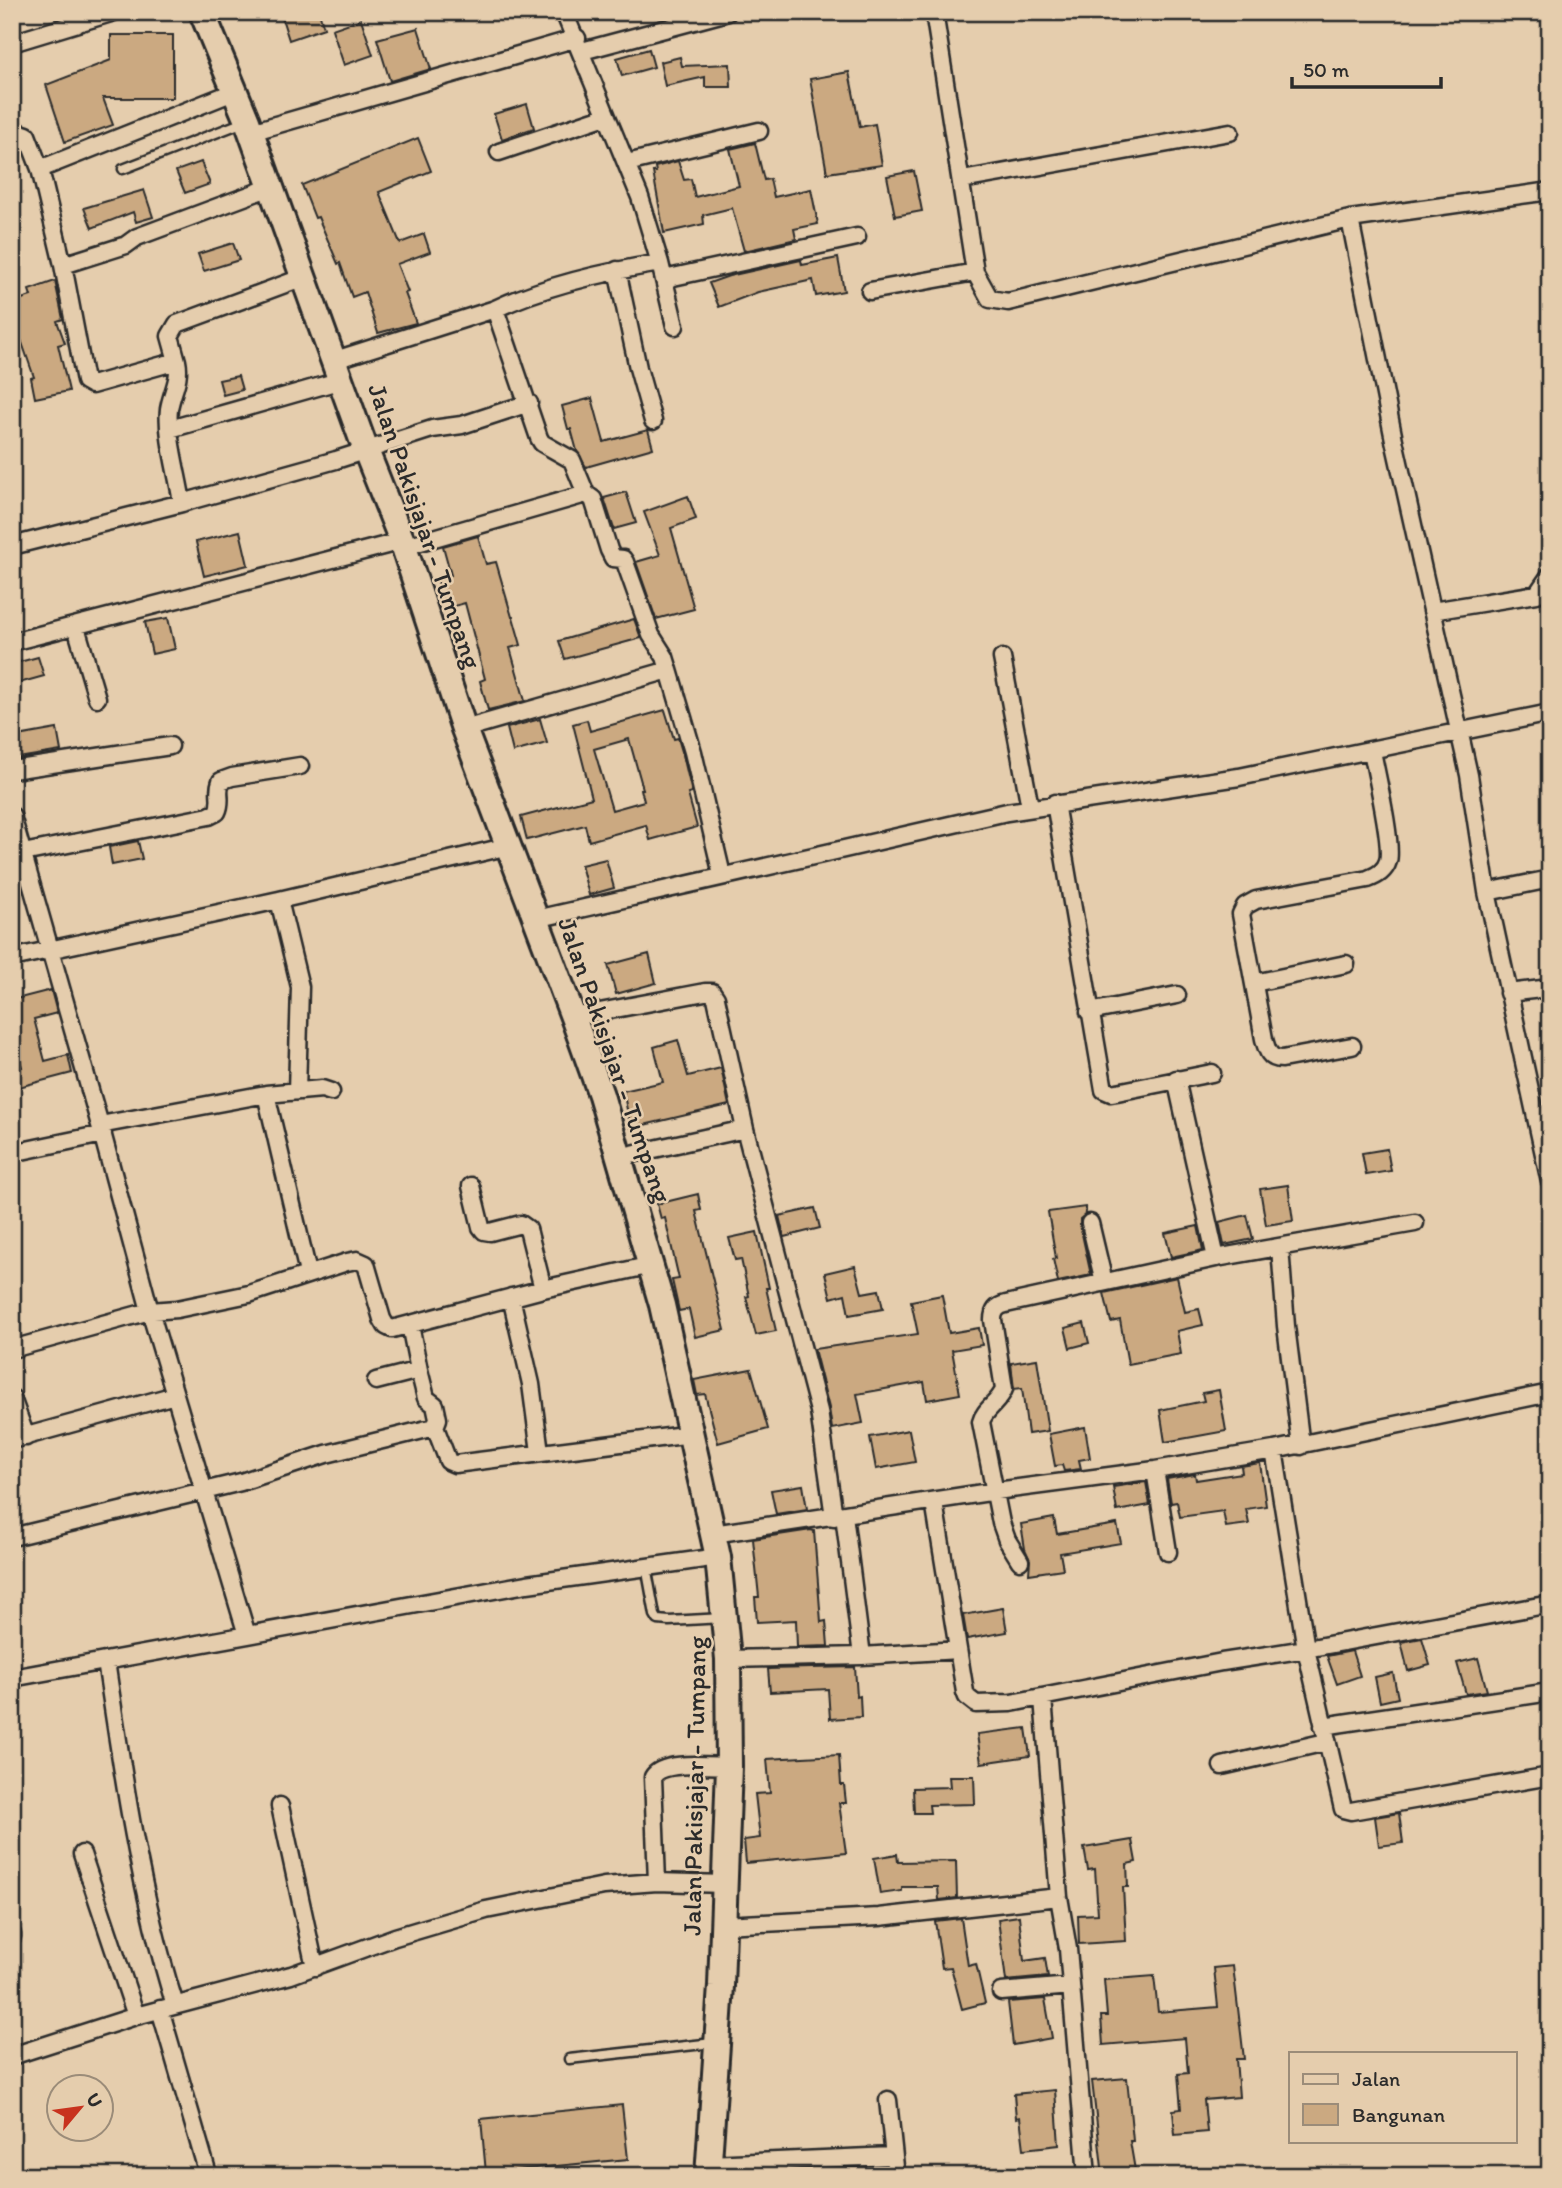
<svg xmlns="http://www.w3.org/2000/svg" width="1562" height="2188" viewBox="0 0 1562 2188" font-family="Itim,sans-serif">
<style>
.building{fill:#cba981;stroke:#2b2b2b;stroke-width:2;fill-rule:evenodd}
.lines{fill:none;stroke-linecap:round;stroke-linejoin:round}
.lane-casing{stroke:#2b2b2b;stroke-width:13}
.street-casing{stroke:#2b2b2b;stroke-width:21}
.primary-casing{stroke:#2b2b2b;stroke-width:30}
.lane{stroke:#e5cdad;stroke-width:8}
.street{stroke:#e5cdad;stroke-width:16}
.primary{stroke:#e5cdad;stroke-width:24}
.labels{text-anchor:middle;stroke-width:5;stroke-linejoin:round;paint-order:stroke}
.street-label{font-size:26px;fill:#2b2b2b;stroke:#e5cdad}
</style>
<rect width="100%" height="100%" fill="#e5cdad"/>
<filter id="ink" filterUnits="userSpaceOnUse"><feTurbulence type="fractalNoise" baseFrequency=".0143" numOctaves="2"/><feDisplacementMap in="SourceGraphic" scale="14" xChannelSelector="R" yChannelSelector="G"/><feConvolveMatrix kernelMatrix="1 2 1 2 8 2 1 2 1" color-interpolation-filters="sRGB"/></filter>
<g filter="url(#ink)">
<path class="building" d="M280,12H319L324,28L289,40Z
M361,19L373,55L344,65L332,29Z
M418,28L431,69L390,81L377,39Z
M111,35H173V98H103L113,125L65,142L46,85L111,60Z
M649,49L654,67L622,76L617,58Z
M680,57L682,66L730,64L731,87H705V77L665,86L660,62Z
M849,72L860,127L875,124L882,165L827,173L810,79Z
M527,104L534,128L502,139L494,114Z
M418,138L431,171L379,192L400,243L424,234L430,252L397,264L408,292L405,293L416,323L378,333L365,292L352,297L340,263L338,264L318,217L315,218L302,185Z
M755,143L764,180L770,179L774,197L811,189L818,224L794,229L796,239L744,251L732,208L703,215L704,224L664,233L653,172H656L655,167L678,161L684,180L691,179L695,197L739,186L730,149Z
M201,162L210,184L185,193L176,171Z
M914,171L922,211L895,216L887,176Z
M144,190L153,217L136,222L133,212L92,228L84,208Z
M233,243L239,260L204,271L198,254Z
M838,258L844,291L816,296L813,280L758,292L719,307L709,283L729,276L801,260L802,265Z
M55,281L63,319L57,321L65,343L58,345L69,391L35,398L31,378L34,377L20,337L17,338L12,325V302L31,296L29,290Z
M238,376L242,390L223,395L219,380Z
M592,398L604,442L648,430L653,448L586,467L577,451L571,429H568L562,406Z
M626,492L636,523L614,529L604,498Z
M688,496L696,519L671,528L694,609L656,619L636,562L660,555L644,512Z
M240,531L248,565L204,576L196,542Z
M478,536L486,564L496,562L512,617H513L521,645L510,648L525,701L488,710L480,681L485,679L465,603L447,608L437,579L451,575L443,546Z
M168,618L175,649L152,654L145,622Z
M634,619L641,638L565,659L559,641Z
M38,657L44,676L12,685V664Z
M665,710L674,739L678,738L683,755L692,793L688,794L697,827L650,840L646,825L589,841L585,825L527,840L521,817L592,798L573,724L587,720L590,731ZM629,739L643,789H641L644,801L612,810L594,749Z
M540,719L547,743L513,752L507,728Z
M57,729L61,751L12,759V737Z
M138,841L142,859L112,865L109,847Z
M606,859L614,888L589,895L581,865Z
M649,954L656,983L616,994L608,965Z
M51,990L57,1013L34,1019L45,1061L68,1055L72,1073L15,1088L12,1069L22,1067L12,1033V1000Z
M678,1040L688,1076L721,1068L729,1105L631,1128L623,1091L663,1082L654,1047Z
M1387,1149L1391,1171L1366,1175L1362,1153Z
M1288,1185L1293,1221L1266,1225L1260,1189Z
M698,1194L701,1210L696,1211L725,1330L695,1337L689,1309L679,1311L672,1280L679,1279L665,1218L661,1219L657,1204Z
M1085,1207L1086,1214L1080,1219V1225L1091,1275L1058,1282L1053,1259L1056,1258L1048,1212Z
M815,1208L820,1228L784,1237L779,1216Z
M1247,1215L1253,1239L1224,1245L1219,1222Z
M1198,1226L1203,1250L1171,1257L1165,1233Z
M757,1232L769,1288H766L776,1331L756,1335L746,1297L749,1296L741,1259L735,1260L729,1238Z
M855,1266L862,1293L879,1290L883,1309L849,1315L845,1294L831,1298L825,1273Z
M1177,1277L1185,1312L1199,1309L1203,1325L1177,1331L1181,1354L1128,1364L1120,1320L1111,1322L1104,1293Z
M942,1295L949,1333L979,1328L982,1345L952,1350L960,1394L927,1400L924,1382L857,1394L863,1423L832,1429L829,1408L814,1349L918,1334L911,1301Z
M1084,1323L1089,1343L1070,1348L1065,1328Z
M1037,1359L1048,1431L1028,1434L1022,1388L1014,1389L1011,1363Z
M751,1369L768,1429L718,1443L705,1394L697,1395L694,1380Z
M1219,1390L1226,1431L1165,1442L1160,1410L1204,1401L1202,1393Z
M1085,1427L1090,1458L1079,1460L1081,1469L1064,1471L1062,1465L1055,1466L1049,1434Z
M909,1430L915,1462L876,1469L870,1437Z
M1260,1463L1266,1506L1246,1509L1249,1524L1226,1527L1223,1511L1180,1517L1177,1502L1171,1503L1167,1479L1195,1474L1196,1480L1242,1473L1241,1466Z
M1146,1482L1150,1505L1117,1511L1113,1487Z
M803,1485L807,1509L776,1514L771,1490Z
M1054,1518L1057,1534L1117,1524L1121,1543L1060,1553L1063,1569L1029,1574L1030,1560L1025,1549L1021,1524Z
M811,1530L814,1531L821,1622L826,1621L828,1646L797,1647L796,1620L757,1622L755,1597H759L753,1539Z
M1003,1608L1007,1632L967,1639L963,1615Z
M1422,1638L1430,1665L1408,1671L1401,1642Z
M1352,1651L1360,1676L1337,1684L1327,1656Z
M1478,1658L1487,1691L1466,1694L1457,1663Z
M855,1667L857,1697L860,1696L861,1717L830,1719L828,1689L770,1692L768,1669Z
M1393,1673L1398,1698L1380,1702L1375,1677Z
M1026,1728L1030,1756L981,1763L977,1734Z
M839,1755L841,1785H844L846,1803H839L846,1853L746,1863L744,1840L760,1838L755,1794L770,1793L767,1759Z
M949,1776H974L975,1804L929,1805L930,1813H914L913,1788L950,1787Z
M1399,1813L1403,1843L1379,1846L1375,1817Z
M1132,1840L1136,1862L1127,1864L1128,1887H1123L1126,1941L1079,1944L1078,1915L1098,1914L1095,1869L1088,1870L1084,1848Z
M897,1854L898,1862L956,1861L957,1898L939,1900L938,1887H902V1891L880,1894L874,1858Z
M1019,1916L1024,1961L1045,1958L1048,1977L1006,1981L998,1919Z
M961,1918L968,1966L976,1964L985,2003L962,2009L951,1967L942,1968L935,1921Z
M1233,1966L1244,2059H1236L1239,2097L1204,2100L1207,2132L1175,2135L1173,2110L1181,2109L1178,2074L1188,2073L1185,2038L1103,2045L1101,2016H1107L1104,1980L1154,1976L1158,2012L1218,2007L1214,1968Z
M1045,1999L1052,2038L1013,2045L1008,2002Z
M1127,2078L1133,2141H1130L1136,2176H1103L1092,2081Z
M1055,2090L1059,2145L1024,2149L1020,2117L1016,2118L1014,2094Z
M622,2105L628,2159L486,2173L481,2119Z"/>
<g class="lines">
<g class="lane-casing">
<path id="lane" d="M123,169L244,122
M646,1566L655,1615L658,1620L669,1621L723,1618
M569,2059L713,2043"/>
</g>
<g class="street-casing">
<path id="street" d="M564,12L640,197L660,263L675,326
M934,12L975,272L990,299L1008,302L1350,219
M12,43L114,12
M582,51L728,12
M236,91L40,169L63,265L85,381L92,385L177,361L170,336L177,324L304,277
M251,132L577,38
M12,133L18,132L27,135L40,169
M499,152L606,116
M627,163L759,131
M962,180L1230,132
M1550,191L1350,219L1394,440L1469,775L1487,892L1550,1182
M63,265L126,245L137,237L271,187
M617,270L638,368L653,421
M664,279L857,237
M870,291L975,272
M495,309L539,438L542,443L572,460L586,494L593,499L609,550L613,558L623,559L625,562L651,635L665,657L669,670L693,752L722,875
M335,360L495,309C546,285 604,272 660,263
M177,361C181,379 172,391 169,409C166,436 178,475 182,503
M170,429L342,380
M12,546L182,503L336,460L432,429L462,425L529,403
M403,547L586,494
M1432,611L1537,594L1550,575
M76,627L97,698
M12,642L402,541
M1002,658L1030,807
M464,729L669,670
M12,770L170,746
M1055,803L1104,1090L1111,1093L1117,1092L1212,1073
M12,816L100,1125L150,1311L247,1635
M23,853L209,816L217,812C223,800 216,793 221,781L232,777L300,766
M1487,892L1550,879
M279,900L300,987L297,1091
M536,919L1007,812L1239,777L1550,713
M12,958L279,900L509,846
M1254,983L1346,964
M1508,993L1550,988
M1089,1012L1177,995
M573,1017L705,992H712L716,998L745,1129L819,1411L834,1517
M1352,1046L1282,1059C1269,1059 1267,1050 1264,1039L1241,914L1245,906L1256,900L1368,879C1378,875 1385,871 1388,861C1393,845 1376,772 1372,751
M1176,1079L1216,1258
M266,1094L308,1273
M100,1125L266,1094L322,1089L331,1092
M12,1153L103,1134
M618,1157L745,1129
M471,1186L481,1227L484,1231L490,1232L521,1224L528,1229L543,1289
M1090,1223L1104,1282
M1280,1247L1286,1326L1301,1446
M511,1297L531,1384L540,1452
M12,1349L150,1311L177,1309L249,1294L347,1262L357,1260L366,1264L382,1319L386,1326L392,1329L543,1289L652,1265
M419,1370L426,1398L435,1405L438,1419L435,1427
M376,1381L419,1370L410,1325
M12,1398L26,1437
M12,1440L175,1395
M1274,1450L1306,1649L1550,1604
M1155,1470L1168,1552
M934,1502L965,1692L967,1697L976,1704L1011,1703L1222,1662L1306,1649L1343,1809L1351,1811L1550,1776
M844,1515L862,1656
M713,1534L996,1491L1155,1470L1274,1450L1550,1393
M12,1537L241,1482L326,1454L435,1427L448,1461L455,1464L692,1434
M1020,1561L1007,1540L1001,1523L981,1422C984,1409 1000,1402 1004,1389L993,1320C993,1311 997,1306 1006,1304L1216,1258L1415,1223
M728,1659L862,1656L958,1650
M106,1661C123,1777 140,1893 175,2005
M12,1678L527,1584L718,1557
M1043,1698L1059,1897L1068,1949L1087,2176
M1323,1726L1550,1692
M1222,1766L1326,1742
M280,1806L315,1967
M82,1854L136,2016
M657,1882L653,1777C662,1760 711,1766 729,1766
M723,1925L879,1917L1059,1897
M12,1934V1937
M1001,1992L1071,1986
M160,2009L208,2174
M12,2056L136,2016L291,1975L395,1937L486,1910L604,1886L657,1882L724,1884
M888,2100L896,2176
M709,2164L892,2156"/>
</g>
<g class="primary-casing">
<path id="primary" d="M202,12L247,121L365,448L402,541L464,729L573,1017L601,1095L662,1305L718,1557L728,1659L729,1766L721,1986L708,2176"/>
</g>
<use href="#lane" class="lane"/>
<use href="#street" class="street"/>
<use href="#primary" class="primary"/>
</g>
</g>
<g class="labels">
<g class="street-label">
<text transform="translate(425 526) rotate(71)" y="9">Jalan Pakisjajar - Tumpang</text>
<text transform="translate(615 1060) rotate(71)" y="9">Jalan Pakisjajar - Tumpang</text>
<text transform="translate(694 1786) rotate(-89)" y="9">Jalan Pakisjajar - Tumpang</text>
</g>
</g>
<rect width="1562" height="2188" fill="none" stroke="#e5cdad" stroke-width="42"/>
<rect x="21" y="21" width="1520" height="2146" fill="none" stroke="#2b2b2b" stroke-width="2.5" filter="url(#ink)"/>
<rect x="1289" y="2052" width="228" height="91" fill="#e5cdad" stroke="#9b8c79" stroke-width="2"/>
<rect x="1303" y="2074" width="35" height="10" fill="#e5cdad" stroke="#9b8c79" stroke-width="2"/>
<text x="1352" y="2086" font-size="21" fill="#2b2b2b">Jalan</text>
<rect x="1303" y="2104" width="35" height="21" fill="#cba981" stroke="#9b8c79" stroke-width="2"/>
<text x="1352" y="2122" font-size="21" fill="#2b2b2b">Bangunan</text>
<g transform="translate(80 2108) rotate(61)"><circle r="33" fill="#e5cdad" stroke="#9b8c79" stroke-width="2"/>
<path d="M0-5L12 26L0 18L-12 26Z" fill="#c8321e"/>
<text y="-10" font-size="19" font-weight="bold" text-anchor="middle" fill="#2b2b2b">U</text>
</g>
<path d="M1292 77v10h149v-10" fill="none" stroke="#2b2b2b" stroke-width="3.5"/>
<text x="1303" y="77" font-size="21" fill="#2b2b2b" stroke="#e5cdad" stroke-width="5" paint-order="stroke">50 m</text>
</svg>
